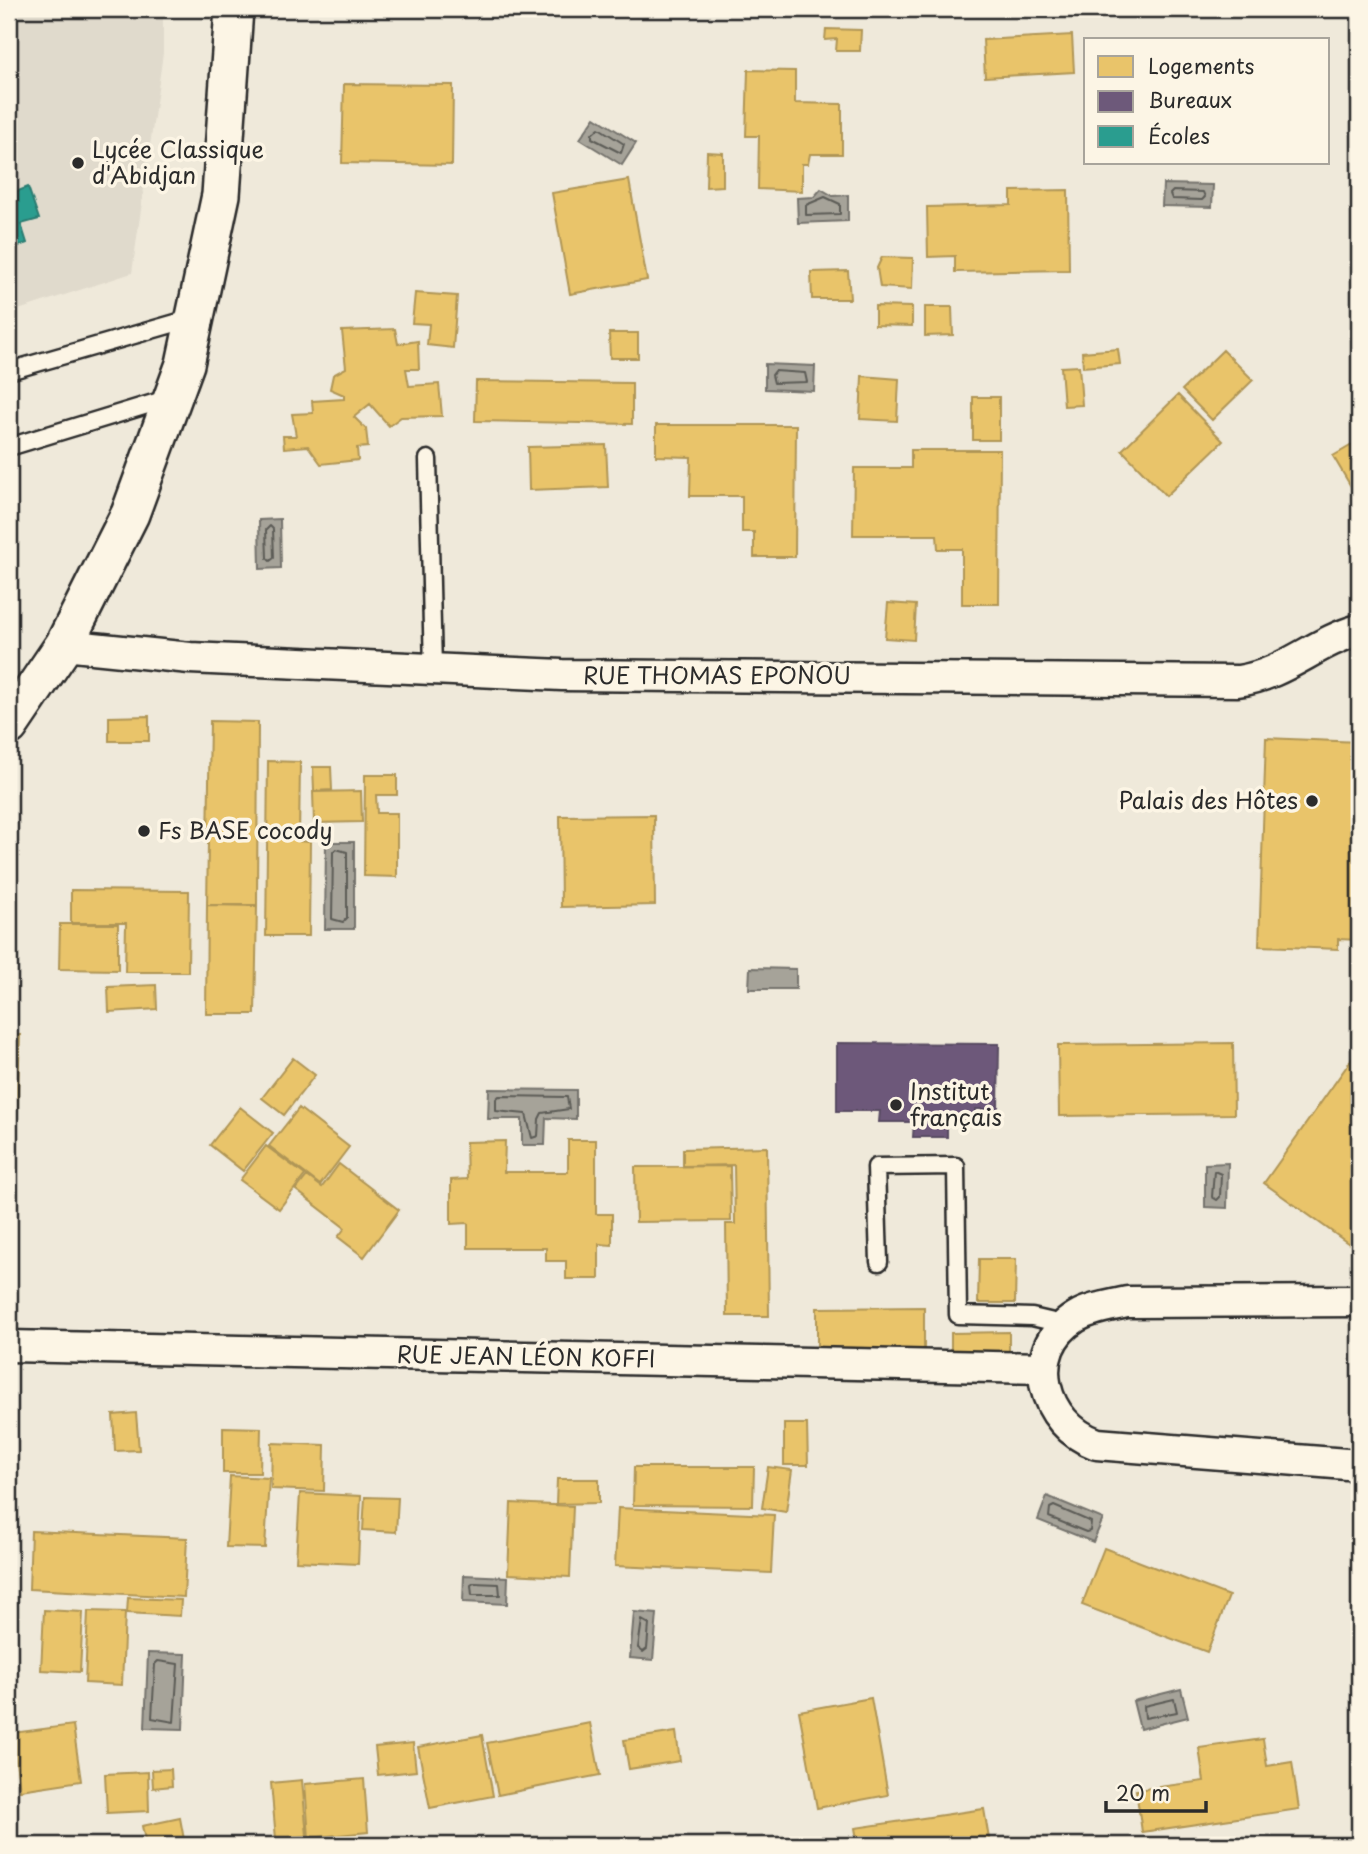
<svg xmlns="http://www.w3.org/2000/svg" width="1368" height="1854" viewBox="0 0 1368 1854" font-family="'Playpen Sans',sans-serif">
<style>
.built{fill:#e0dacc}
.water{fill:#a6a399;stroke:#75736d;stroke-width:2}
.homes{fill:#e9c46a;stroke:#b09657;stroke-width:2}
.offices{fill:#6d597a;stroke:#594b62;stroke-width:2}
.schools{fill:#2a9d8f;stroke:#2a7b71;stroke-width:2}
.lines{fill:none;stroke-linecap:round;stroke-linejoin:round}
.shore{stroke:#5c5b57;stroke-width:2}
.service-casing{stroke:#2b2b2b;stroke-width:21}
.minor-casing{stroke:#2b2b2b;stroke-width:35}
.tertiary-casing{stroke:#2b2b2b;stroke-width:42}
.service{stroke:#fcf5e5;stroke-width:16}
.minor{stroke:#fcf5e5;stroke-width:30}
.tertiary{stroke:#fcf5e5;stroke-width:37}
.poi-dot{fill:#2b2b2b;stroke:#fcf5e5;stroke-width:2.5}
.labels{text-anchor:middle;stroke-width:7;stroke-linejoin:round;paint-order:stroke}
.poi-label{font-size:23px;fill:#2b2b2b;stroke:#fcf5e5;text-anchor:start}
.street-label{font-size:23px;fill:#2b2b2b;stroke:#fcf5e5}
</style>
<rect width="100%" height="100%" fill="#efe9da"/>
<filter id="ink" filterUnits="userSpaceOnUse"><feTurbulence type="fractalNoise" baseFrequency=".0143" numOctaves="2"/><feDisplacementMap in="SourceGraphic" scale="14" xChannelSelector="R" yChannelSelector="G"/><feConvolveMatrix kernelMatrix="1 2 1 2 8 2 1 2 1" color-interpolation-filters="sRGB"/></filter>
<g filter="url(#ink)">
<path class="built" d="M9,9H163V53L132,273L9,313Z"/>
<path class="water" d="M595,117L636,143L622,165L580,139Z
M1163,184L1213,185L1212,207L1162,206Z
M821,189L833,196L848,195V221L798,223L797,198L814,197Z
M765,364L815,366L814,391L765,389Z
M280,519L281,568L260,569L259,520Z
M326,842H354V929H325Z
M750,968L796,969V989H749Z
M489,1089L576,1090V1119L546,1118L545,1145H522V1119H488Z
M1228,1163L1227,1208L1205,1207V1164Z
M1047,1496L1103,1519L1093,1542L1038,1520Z
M464,1575L508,1577L507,1604L463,1602Z
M634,1612L657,1614L653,1660L630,1658Z
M148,1653L186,1654L183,1729L145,1728Z
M1181,1689L1188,1717L1140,1729L1133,1701Z"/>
<path class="homes" d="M826,29L861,30L860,51H836L837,39L825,40Z
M1072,35L1074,72L985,77L983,40Z
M748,70L795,71V103L842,104V154H810L808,164H802V191L758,189L759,136H746Z
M344,84L453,85L452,165L342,163Z
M707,152L723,153V186L706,187Z
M629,180L647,280L570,294L552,193Z
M1068,190L1069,270L955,272V256L928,257L927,207L1011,205V191Z
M882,257L913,258L912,289L880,287L877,268Z
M848,271L850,299H812L811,272Z
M415,293L457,296L453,348L427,345L429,324L412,323Z
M875,306L912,307V326L875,325Z
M925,307H952L953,335L925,336Z
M395,329L398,344L418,341L419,369H406L409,386L439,384L442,416L401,417L389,426L370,404L354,417L366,429L368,447L357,448L358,460L321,464L308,446L284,448L283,436H296L292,414L313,413L312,401L344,399V395L330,389L333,375L346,368L342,331Z
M609,333H638V358H610Z
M1118,349L1120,364L1083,367L1082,352Z
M1223,350L1253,380L1212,420L1182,390Z
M1079,366L1082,405L1064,406L1061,367Z
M862,376L899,379L897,421L860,419Z
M476,381L632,383V424L475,421Z
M1178,395L1223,441L1166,496L1122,450Z
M973,397H999V440H973Z
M656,425H796L795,557H754V532H742V496H690L691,457L656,456Z
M1359,441V500L1333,456Z
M606,445L608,487L529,490L528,447Z
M911,450H1000L999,604H962V549H938L937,535H853L854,468H911Z
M888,603L916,605L914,640L885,638Z
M149,716V741H109V717Z
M210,721L258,722L257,905H207Z
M1266,738L1359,742V940L1338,939V949L1259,946Z
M268,761L300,762L299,841L310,842L309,936H266Z
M313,767H331L332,790L314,791Z
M365,775H397V795H376L377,813H397V877L364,876Z
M361,791L362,822L314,823L313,792Z
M654,815L655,905L561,907L560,816Z
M71,890L189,891L188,972H125L126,923H71Z
M207,905L257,906L255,1014H206Z
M60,924H118V970L59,969Z
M156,985L157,1009L109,1012L108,987Z
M9,1035H20L17,1114L9,1113Z
M1233,1043L1234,1114L1059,1116L1058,1045Z
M1359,1049V1251L1264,1183Z
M293,1058L315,1075L284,1115L262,1098Z
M240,1107L273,1133L243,1171L210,1145Z
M299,1108L349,1147L320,1185L269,1146Z
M568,1140H596V1214H612V1245L599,1244V1279H566V1261H546V1248H468V1223L451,1224V1180L467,1179L466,1142L505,1141L504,1172H568Z
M266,1146L305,1175L279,1209L240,1180Z
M767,1147L769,1316H727L726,1224H735L734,1165L683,1166V1149Z
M339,1164L399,1210L364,1257L338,1237L345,1228L296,1190L307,1176L322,1187Z
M730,1166L731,1221L636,1222L635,1167Z
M979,1259H1016L1015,1303H978Z
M924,1307V1351H817V1308Z
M1009,1332V1351H951V1333Z
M136,1413L139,1450L115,1451L113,1415Z
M784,1424H807L808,1465H784Z
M223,1427L261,1428L260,1473H223Z
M272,1443L325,1445L324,1491L271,1489Z
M634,1467H754L753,1506L633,1505Z
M768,1467L792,1470L786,1512L762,1508Z
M230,1476L269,1478L265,1548L226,1547Z
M557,1479H599V1503L556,1504Z
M300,1493L361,1496L358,1564L296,1561Z
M365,1497L398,1498L396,1532L363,1530Z
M511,1503L573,1506L570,1577L508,1574Z
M618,1508L774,1515L771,1573L615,1566Z
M31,1531L187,1538L184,1597L29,1589Z
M1104,1548L1229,1596L1207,1652L1082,1605Z
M128,1598L181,1600L180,1616L127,1613Z
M44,1610L83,1612L80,1672L41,1670Z
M88,1611L125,1612L122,1685L85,1683Z
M871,1698L888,1795L817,1808L799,1711Z
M590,1723L600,1775L498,1795L487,1743Z
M73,1725L81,1781L20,1790L12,1733Z
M676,1732L680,1761L629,1769L624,1740Z
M482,1735L493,1796L430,1808L418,1747Z
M1263,1739L1267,1766L1292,1762L1299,1809L1142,1832L1136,1790L1204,1781L1199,1748Z
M413,1743L416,1771L378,1775L375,1747Z
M171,1769L172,1786L153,1788L152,1770Z
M148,1772L149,1811L107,1813L105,1774Z
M364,1779L368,1832L309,1838L305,1784Z
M302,1780L307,1836L276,1839L271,1783Z
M984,1809L990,1845H858L855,1828Z
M180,1818L185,1845H146L142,1826Z"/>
<path class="offices" d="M837,1043L999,1044L998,1109H975V1122H947V1137H913L914,1122H879L880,1111H837Z"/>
<path class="schools" d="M9,187L11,194L28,187L39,219L21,224L27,243L9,249Z"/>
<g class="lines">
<path class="shore" d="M599,128L624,144L621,153L592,138V134Z
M1173,191L1203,192L1205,197L1202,200L1172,199L1170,194Z
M825,197L840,204V214L806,215V205Z
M775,371L805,373L807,382L774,383L772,375Z
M270,526L273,529L274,558L270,561L267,558L266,530Z
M336,849L347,852V918L343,922L332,919L333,852Z
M499,1096L567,1097L569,1109L542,1113L539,1119L538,1136L532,1138L526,1114L496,1111V1099Z
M1214,1171L1221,1174L1220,1197L1217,1200L1212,1197Z
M1054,1506L1091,1522L1090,1531L1086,1532L1049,1517L1050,1508Z
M474,1583L499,1584L500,1595H472L471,1585Z
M642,1620L649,1624L647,1649L643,1652L638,1648Z
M158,1661L178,1664L174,1722L152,1718L155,1664Z
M1174,1699L1177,1712L1145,1718L1144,1706Z"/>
<g class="service-casing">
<path id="service" d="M9,371L193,318
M9,447L170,398
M428,459L433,669
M879,1262L876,1167L956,1166L958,1315L1032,1317L1066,1325"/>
</g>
<g class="minor-casing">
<path id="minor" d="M64,645L190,658L562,675L1238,681C1284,675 1315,642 1359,630
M1359,1301L1127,1302C1110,1306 1091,1308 1076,1317C1021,1351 1043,1425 1097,1444L1359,1465
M9,1346L1043,1368"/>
</g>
<g class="tertiary-casing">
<path id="tertiary" d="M9,726L64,645L130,514L185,364L221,195L234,9"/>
</g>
<use href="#service" class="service"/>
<use href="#minor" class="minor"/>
<use href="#tertiary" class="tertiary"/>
</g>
</g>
<g class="poi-dot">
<circle cx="78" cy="163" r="7"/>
<circle cx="1312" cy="801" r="7"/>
<circle cx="144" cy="831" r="7"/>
<circle cx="896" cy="1105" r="7"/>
</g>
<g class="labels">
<g class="poi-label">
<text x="92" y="158">Lycée Classique<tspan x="92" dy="26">d'Abidjan</tspan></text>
<text x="1298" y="809" text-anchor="end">Palais des Hôtes</text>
<text x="158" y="839">Fs BASE cocody</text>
<text x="910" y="1100">Institut<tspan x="910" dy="26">français</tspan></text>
</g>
<g class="street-label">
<text x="717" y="684">RUE THOMAS EPONOU</text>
<text transform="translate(526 1357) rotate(1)" y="8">RUE JEAN LÉON KOFFI</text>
</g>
</g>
<rect width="1368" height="1854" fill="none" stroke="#fcf5e5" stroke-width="35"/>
<rect x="18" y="18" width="1333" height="1819" fill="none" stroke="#2b2b2b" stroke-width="2.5" filter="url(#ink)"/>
<rect x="1084" y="38" width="245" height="126" fill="#fcf5e5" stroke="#a8a49b" stroke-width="2"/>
<rect x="1098" y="56" width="35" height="21" fill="#e9c46a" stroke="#a8a49b" stroke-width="2"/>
<text x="1148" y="74" font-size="21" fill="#2b2b2b">Logements</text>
<rect x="1098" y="91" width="35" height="21" fill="#6d597a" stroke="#a8a49b" stroke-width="2"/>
<text x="1148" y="108" font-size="21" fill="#2b2b2b">Bureaux</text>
<rect x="1098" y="126" width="35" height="21" fill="#2a9d8f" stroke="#a8a49b" stroke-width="2"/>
<text x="1148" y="144" font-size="21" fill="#2b2b2b">Écoles</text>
<path d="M1106 1801v10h100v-10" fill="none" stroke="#2b2b2b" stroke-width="3.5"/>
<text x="1116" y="1801" font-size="21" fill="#2b2b2b" stroke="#fcf5e5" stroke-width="5" paint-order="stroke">20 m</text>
</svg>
